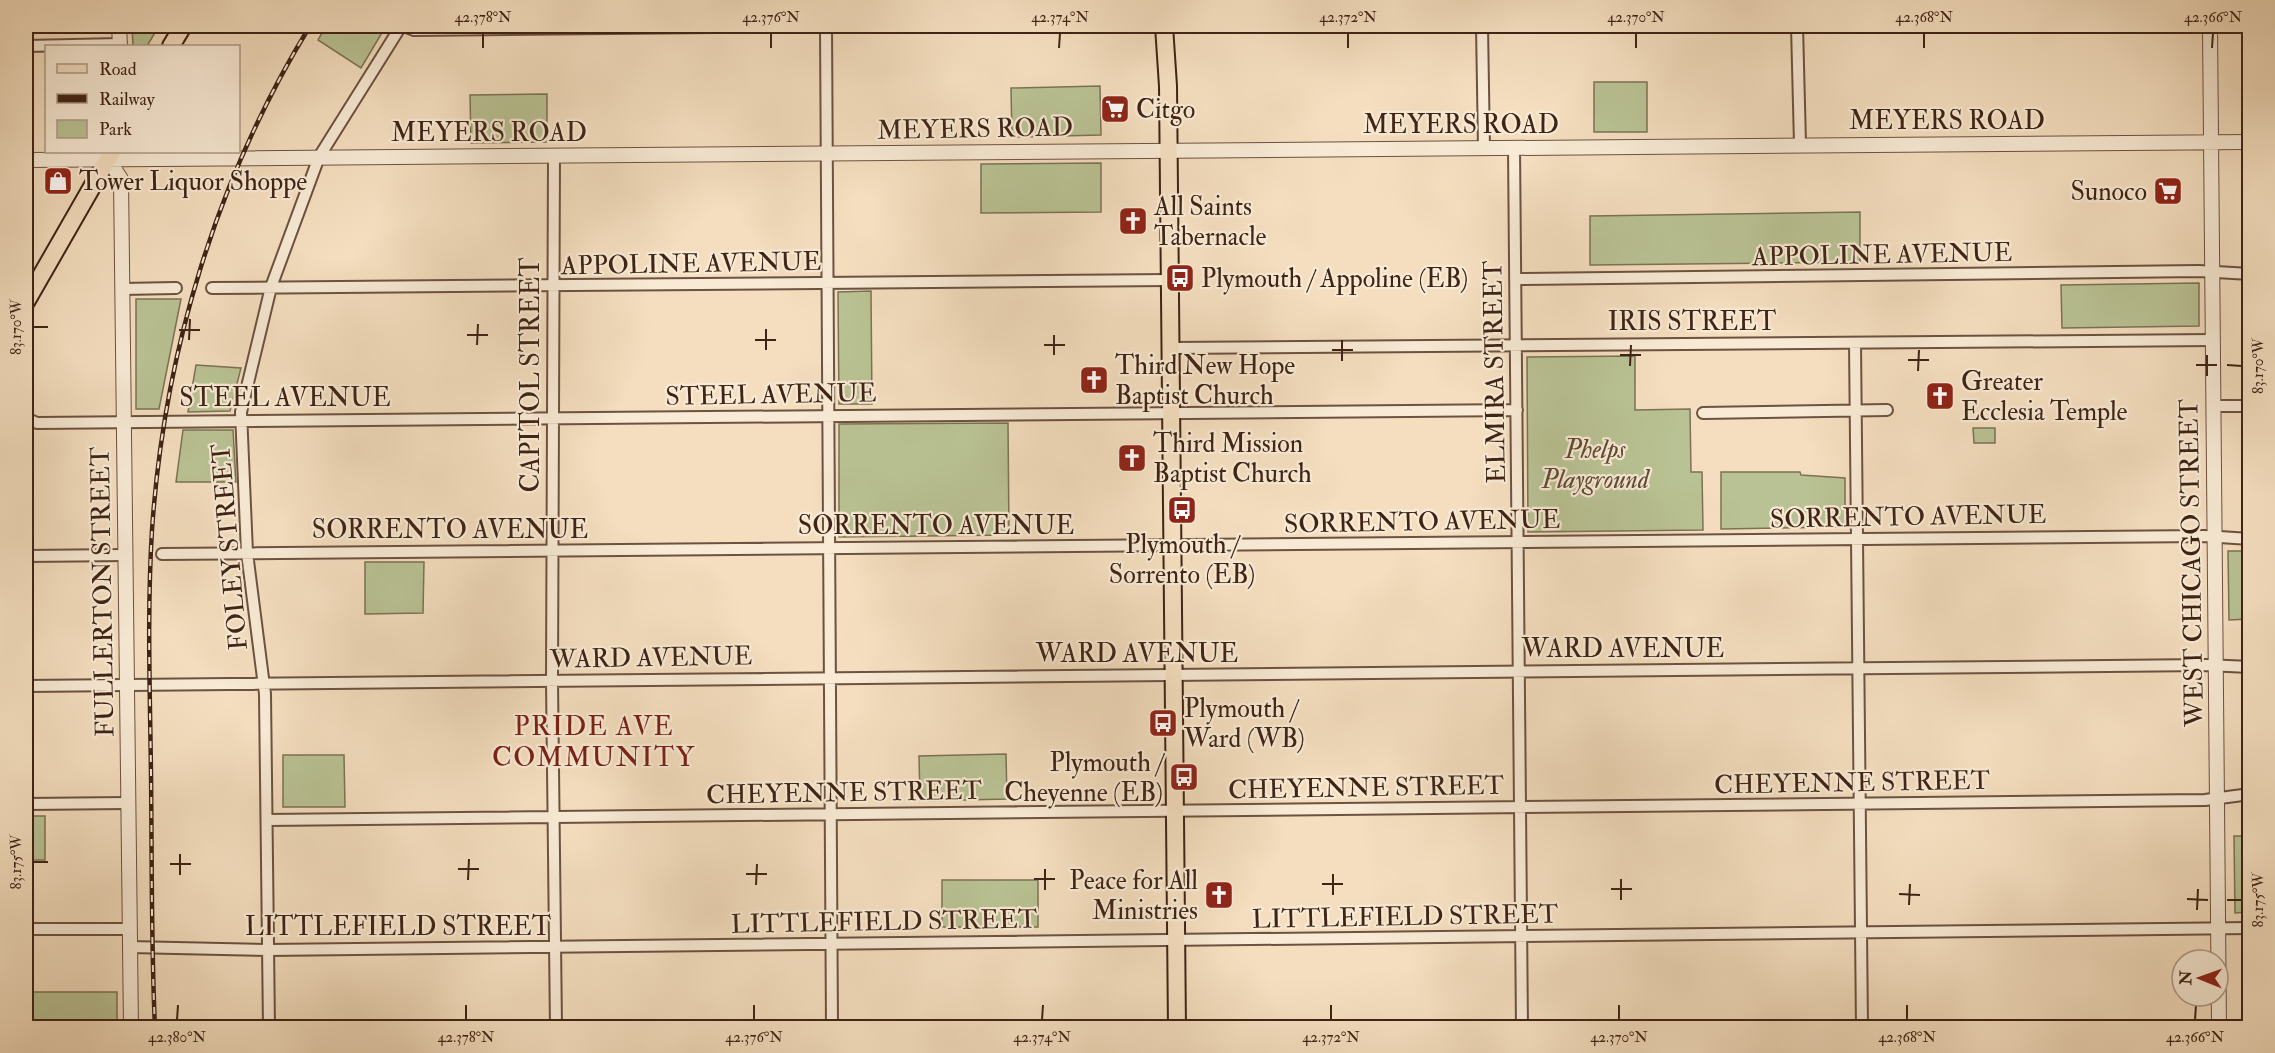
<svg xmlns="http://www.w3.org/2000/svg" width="2275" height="1053" viewBox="0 0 2275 1053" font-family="'IM FELL Double Pica',serif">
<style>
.green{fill:#b9c294;stroke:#7c7254;stroke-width:1.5}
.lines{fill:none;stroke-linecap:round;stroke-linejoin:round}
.minor-casing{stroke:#6c5240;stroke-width:14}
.tertiary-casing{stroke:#6c5240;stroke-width:16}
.primary-casing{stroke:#3f2315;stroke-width:20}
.minor{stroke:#f8ead5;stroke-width:10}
.tertiary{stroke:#f8ead5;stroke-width:14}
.primary{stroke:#f4debf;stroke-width:16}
.rail-casing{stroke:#3f2315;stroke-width:4.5}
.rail{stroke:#f8ead5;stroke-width:2;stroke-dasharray:7;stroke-linecap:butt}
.ticks{fill:none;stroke:#3f2315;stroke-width:2}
.labels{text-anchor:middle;stroke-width:4.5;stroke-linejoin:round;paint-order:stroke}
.poi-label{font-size:26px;fill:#3f2315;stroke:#f8ead5;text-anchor:start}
.street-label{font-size:26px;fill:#3f2315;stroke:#f8ead5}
.park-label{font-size:26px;font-style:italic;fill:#5e4b35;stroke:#f8ead5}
.neighbourhood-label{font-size:27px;letter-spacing:1.5px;fill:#7a1f14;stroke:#f8ead5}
.neatline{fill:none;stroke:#3f2315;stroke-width:2}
.ticks-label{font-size:15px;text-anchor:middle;fill:#3f2315}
</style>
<rect width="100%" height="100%" fill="#f4debf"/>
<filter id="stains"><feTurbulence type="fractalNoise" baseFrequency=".00333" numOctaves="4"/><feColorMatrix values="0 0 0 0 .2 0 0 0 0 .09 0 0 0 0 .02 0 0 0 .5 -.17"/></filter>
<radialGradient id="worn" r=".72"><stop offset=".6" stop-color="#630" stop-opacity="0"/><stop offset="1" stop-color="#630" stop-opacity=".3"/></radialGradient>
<path class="green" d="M65,26H106V30L65,31Z
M132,26H159L147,46H133Z
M326,26H386L361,68L318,40Z
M1594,82H1647V132H1594Z
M1100,86L1101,135L1012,137L1011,88Z
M547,94V142L471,143L470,95Z
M1101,163V212L981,213V164Z
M1860,212V262L1590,265V216Z
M2199,283V326L2062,328L2061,285Z
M871,291L872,404H839L838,292Z
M136,299H181L159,409H136Z
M1635,356V410L1690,409L1691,472H1702L1703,530L1528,532L1527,357Z
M196,365L241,368L230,411L188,412Z
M1008,423L1009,535L839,537V424Z
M1973,428H1995V443H1974Z
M183,430H233L236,482H176Z
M1721,472H1800L1801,475L1845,478V527L1721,529Z
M2228,551H2249V619L2229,620Z
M365,562H424L423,613L365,614Z
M1006,754L1007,799L920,801L919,756Z
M283,755H344L345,807H283Z
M26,816H45V860H26Z
M2234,836H2249V912L2235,913Z
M942,880H1038V927H942Z
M26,992H117V1027H26Z"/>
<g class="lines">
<g class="minor-casing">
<path id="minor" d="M404,26L414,30L812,26
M826,26L832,1028
M1482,26L1484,148
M1797,26L1800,144
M26,46L120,44
M1514,148L1522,1028
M554,156L552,681L556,1028
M1516,279L2199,271L2250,274
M212,288L1170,280
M122,289L176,288
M1855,343L1862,1028
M1171,348L2213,340
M2214,406H2250
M1703,413L1887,410
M26,418L37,423L1517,410
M162,554L2204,536L2250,539
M26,556L126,555
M26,686L2206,665L2250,667
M26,804L128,803
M267,820L2205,800L2250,794
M26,929H130
M130,947L268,950L2250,928
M269,1028L265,694L247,553L241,412L271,287L319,157L401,26"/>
</g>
<g class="tertiary-casing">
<path id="tertiary" d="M119,26L120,46
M2210,26L2219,1028
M108,159L121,179L131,1028
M26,160L2250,142"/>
</g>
<g class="primary-casing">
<path id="primary" d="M1164,26L1168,86L1177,1028
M171,46L183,26
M26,302L112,152"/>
</g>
<use href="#minor" class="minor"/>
<use href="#tertiary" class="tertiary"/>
<use href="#primary" class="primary"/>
<g class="rail-casing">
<path id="rail" d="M155,1028C151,943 152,858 151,774C150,693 147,611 152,530C164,352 217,177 310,26"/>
</g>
<use href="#rail" class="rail"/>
</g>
<path class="ticks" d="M483,48V33M771,48V33M1059,48L1060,33M1348,48V33M1636,48V33M1924,48V33M2212,48L2213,33M33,327H48M179,330H200M467,335H488M189,340L190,319M755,340H776M477,345L478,324M1044,345H1065M766,350V329M1332,350H1353M1054,355V335M1620,355H1641M1908,360H1929M1342,361V340M2196,365H2217M2227,365L2242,366M1630,366L1631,345M1918,371L1919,350M2207,376V355M33,862H48M170,864H191M458,869H479M746,874H767M180,875V854M1034,879H1055M468,880L469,859M1322,884H1343M756,885L757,864M1611,889H1632M1045,890V869M1899,894L1920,895M1333,895V874M2187,899L2208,900M1621,900V879M2227,900H2242M1909,905L1910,884M2197,910L2198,889M177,1020L178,1005M466,1020V1005M754,1020V1005M1042,1020L1043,1005M1331,1020V1005M1619,1020V1005M1907,1020V1005M2195,1020L2196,1005"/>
<defs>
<g id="supermarket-square" transform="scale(1.5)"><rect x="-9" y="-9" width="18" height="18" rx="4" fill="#8f2418" stroke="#f8ead5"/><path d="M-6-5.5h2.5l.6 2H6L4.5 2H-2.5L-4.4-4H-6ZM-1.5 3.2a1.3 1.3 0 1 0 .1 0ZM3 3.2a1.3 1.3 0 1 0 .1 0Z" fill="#fff"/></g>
<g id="shop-square" transform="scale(1.5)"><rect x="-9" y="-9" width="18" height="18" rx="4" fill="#8f2418" stroke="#f8ead5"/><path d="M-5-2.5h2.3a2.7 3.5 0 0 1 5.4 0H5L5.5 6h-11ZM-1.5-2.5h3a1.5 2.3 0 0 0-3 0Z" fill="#fff"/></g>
<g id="church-square" transform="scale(1.5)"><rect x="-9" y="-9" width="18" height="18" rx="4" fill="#8f2418" stroke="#f8ead5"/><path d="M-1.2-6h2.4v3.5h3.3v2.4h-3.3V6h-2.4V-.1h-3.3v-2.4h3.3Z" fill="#fff"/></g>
<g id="bus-square" transform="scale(1.5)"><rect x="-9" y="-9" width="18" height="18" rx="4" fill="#8f2418" stroke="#f8ead5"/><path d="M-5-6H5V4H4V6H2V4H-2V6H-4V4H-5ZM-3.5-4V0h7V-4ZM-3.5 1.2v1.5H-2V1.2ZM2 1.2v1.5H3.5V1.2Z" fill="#fff"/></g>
</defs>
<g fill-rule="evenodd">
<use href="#supermarket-square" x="1115" y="109"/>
<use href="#shop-square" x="58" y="181"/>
<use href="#supermarket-square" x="2168" y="191"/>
<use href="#church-square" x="1133" y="221"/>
<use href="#bus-square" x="1180" y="278"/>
<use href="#church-square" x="1094" y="380"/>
<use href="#church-square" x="1940" y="396"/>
<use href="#church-square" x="1132" y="458"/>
<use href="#bus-square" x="1182" y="510"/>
<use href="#bus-square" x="1163" y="723"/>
<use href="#bus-square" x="1184" y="777"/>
<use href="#church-square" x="1219" y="895"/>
</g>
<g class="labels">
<g class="poi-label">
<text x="1136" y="118">Citgo</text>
<text x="79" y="190">Tower Liquor Shoppe</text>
<text x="2147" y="200" text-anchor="end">Sunoco</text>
<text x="1154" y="215">All Saints<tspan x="1154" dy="30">Tabernacle</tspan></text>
<text x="1201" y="287">Plymouth / Appoline (EB)</text>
<text x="1115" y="374">Third New Hope<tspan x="1115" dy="30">Baptist Church</tspan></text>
<text x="1961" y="390">Greater<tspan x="1961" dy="30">Ecclesia Temple</tspan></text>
<text x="1153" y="452">Third Mission<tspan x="1153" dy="30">Baptist Church</tspan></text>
<text x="1182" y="553" text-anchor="middle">Plymouth /<tspan x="1182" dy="30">Sorrento (EB)</tspan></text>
<text x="1184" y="717">Plymouth /<tspan x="1184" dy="30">Ward (WB)</tspan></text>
<text x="1163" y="771" text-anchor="end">Plymouth /<tspan x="1163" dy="30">Cheyenne (EB)</tspan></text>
<text x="1198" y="889" text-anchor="end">Peace for All<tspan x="1198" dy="30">Ministries</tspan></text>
</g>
<g class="street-label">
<text x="1947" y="129">MEYERS ROAD</text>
<text x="1461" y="133">MEYERS ROAD</text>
<text transform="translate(975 128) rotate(-1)" y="9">MEYERS ROAD</text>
<text x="489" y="141">MEYERS ROAD</text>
<text transform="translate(1882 254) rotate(-1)" y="9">APPOLINE AVENUE</text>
<text transform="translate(691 263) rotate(-1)" y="9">APPOLINE AVENUE</text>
<text x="1692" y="330">IRIS STREET</text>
<text transform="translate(1494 372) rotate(-91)" y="9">ELMIRA STREET</text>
<text transform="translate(530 375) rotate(-90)" y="9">CAPITOL STREET</text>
<text transform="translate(771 394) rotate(-1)" y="9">STEEL AVENUE</text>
<text x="285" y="406">STEEL AVENUE</text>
<text transform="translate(1908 516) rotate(-1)" y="9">SORRENTO AVENUE</text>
<text transform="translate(1422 521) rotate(-1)" y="9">SORRENTO AVENUE</text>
<text x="936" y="534">SORRENTO AVENUE</text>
<text x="450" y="538">SORRENTO AVENUE</text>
<text transform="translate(229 547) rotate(-95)" y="9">FOLEY STREET</text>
<text transform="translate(2191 563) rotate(-91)" y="9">WEST CHICAGO STREET</text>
<text transform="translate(102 592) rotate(-91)" y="9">FULLERTON STREET</text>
<text x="1623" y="657">WARD AVENUE</text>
<text x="1137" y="662">WARD AVENUE</text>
<text transform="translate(651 657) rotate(-1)" y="9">WARD AVENUE</text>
<text transform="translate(1852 782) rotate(-1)" y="9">CHEYENNE STREET</text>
<text transform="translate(1366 787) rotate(-1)" y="9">CHEYENNE STREET</text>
<text transform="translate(844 792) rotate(-1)" y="9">CHEYENNE STREET</text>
<text transform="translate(1405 916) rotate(-1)" y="9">LITTLEFIELD STREET</text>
<text transform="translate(884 921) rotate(-1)" y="9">LITTLEFIELD STREET</text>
<text x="398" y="935">LITTLEFIELD STREET</text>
</g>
<g class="park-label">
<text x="1595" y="458">Phelps<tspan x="1595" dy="30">Playground</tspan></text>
</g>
<g class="neighbourhood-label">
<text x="594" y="735">PRIDE AVE<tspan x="594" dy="31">COMMUNITY</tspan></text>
</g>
</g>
<rect width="2275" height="1053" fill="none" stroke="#f4debf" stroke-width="66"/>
<rect x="45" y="45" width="195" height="108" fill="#f8ead5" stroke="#ae9a88" stroke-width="1.5"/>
<rect x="57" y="64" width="30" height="9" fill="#f4debf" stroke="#ae9a88" stroke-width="1.5"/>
<text x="99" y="75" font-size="18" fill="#3f2315">Road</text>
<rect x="57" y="94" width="30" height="9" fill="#3f2315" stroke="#ae9a88" stroke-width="1.5"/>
<text x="99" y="105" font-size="18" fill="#3f2315">Railway</text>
<rect x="57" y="120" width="30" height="18" fill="#b9c294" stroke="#ae9a88" stroke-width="1.5"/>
<text x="99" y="135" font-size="18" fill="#3f2315">Park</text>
<g transform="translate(2200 978) rotate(271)"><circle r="28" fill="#f8ead5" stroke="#ae9a88" stroke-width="1.5"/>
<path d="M0-4.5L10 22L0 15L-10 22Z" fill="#8f2418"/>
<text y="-9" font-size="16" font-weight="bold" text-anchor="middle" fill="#3f2315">N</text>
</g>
<rect x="33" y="33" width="2209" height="987" class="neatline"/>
<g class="ticks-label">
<text x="483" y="22">42.378°N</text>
<text x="771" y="22">42.376°N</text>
<text x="1060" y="22">42.374°N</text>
<text x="1348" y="22">42.372°N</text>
<text x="1636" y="22">42.370°N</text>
<text x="1924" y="22">42.368°N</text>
<text x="2213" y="22">42.366°N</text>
<text transform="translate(16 327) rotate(-90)" y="5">83.170°W</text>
<text transform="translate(2258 366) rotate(-90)" y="5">83.170°W</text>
<text transform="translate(16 862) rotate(-90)" y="5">83.175°W</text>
<text transform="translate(2258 900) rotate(-90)" y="5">83.175°W</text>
<text x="177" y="1042">42.380°N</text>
<text x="466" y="1042">42.378°N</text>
<text x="754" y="1042">42.376°N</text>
<text x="1042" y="1042">42.374°N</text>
<text x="1331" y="1042">42.372°N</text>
<text x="1619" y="1042">42.370°N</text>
<text x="1907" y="1042">42.368°N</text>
<text x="2195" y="1042">42.366°N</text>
</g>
<rect width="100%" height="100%" filter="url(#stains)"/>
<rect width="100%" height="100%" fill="url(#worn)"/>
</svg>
